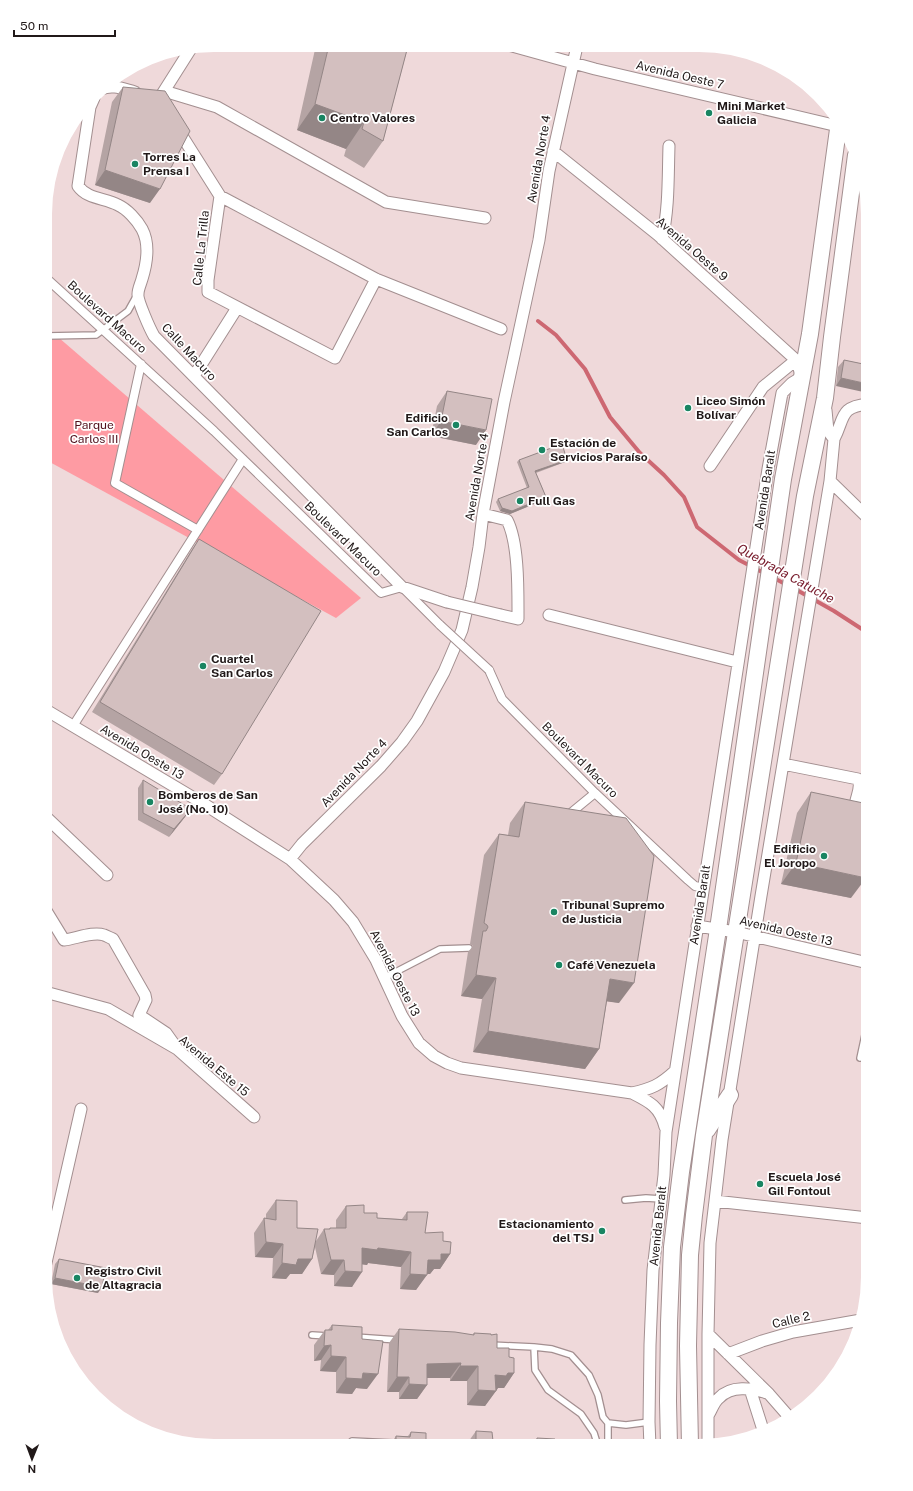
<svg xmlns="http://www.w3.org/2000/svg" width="913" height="1491" viewBox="0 0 913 1491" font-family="'Public Sans',sans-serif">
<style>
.green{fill:#fe9ba3}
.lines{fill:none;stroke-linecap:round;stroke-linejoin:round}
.stream{stroke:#cd6872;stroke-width:4}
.service-casing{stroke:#a38f90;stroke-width:8}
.pedestrian-casing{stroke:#a38f90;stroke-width:10}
.minor-casing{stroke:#a38f90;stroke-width:13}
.secondary-casing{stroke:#a38f90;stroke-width:18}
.service{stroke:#fff;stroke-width:5.5}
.pedestrian{stroke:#fff;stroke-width:8}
.minor{stroke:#fff;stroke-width:11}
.secondary{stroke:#fff;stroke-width:16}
.pedestrian-bridge-casing{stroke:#a38f90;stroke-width:10;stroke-linecap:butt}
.minor-bridge-casing{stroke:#a38f90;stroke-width:13;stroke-linecap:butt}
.pedestrian-bridge{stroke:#fff;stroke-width:8}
.minor-bridge{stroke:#fff;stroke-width:11}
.wall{fill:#b5a4a4}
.shaded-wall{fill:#948686}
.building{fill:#d3bfbf;stroke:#948686}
.poi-dot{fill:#198562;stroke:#fff;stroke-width:1.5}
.labels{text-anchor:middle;stroke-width:3.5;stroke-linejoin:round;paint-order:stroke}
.street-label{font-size:12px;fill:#211919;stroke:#fff}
.poi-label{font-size:12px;font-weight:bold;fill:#211919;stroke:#fff;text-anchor:start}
.park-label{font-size:12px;fill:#4f0e1a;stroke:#fff}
.water-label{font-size:13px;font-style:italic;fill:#771a2b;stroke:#fff}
</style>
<rect width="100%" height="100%" fill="#efd9da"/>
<path class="green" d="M51,331L361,598L336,618L46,460V348Z"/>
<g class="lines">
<path class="stream" d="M538,321L556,335L585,369L610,417L640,453L664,475L684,497L697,527L739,560L766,574
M772,577L787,585
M795,589L834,611L868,633"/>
<g class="service-casing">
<path id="service" d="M46,336L96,335L128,311L137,295
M384,978L440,949L469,948
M860,1058L868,1021
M625,1200L646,1198L661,1199
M312,1335L328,1336
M355,1337L398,1340
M491,1345L534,1347L535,1370L548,1390L581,1414L594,1433L598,1446
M534,1347L552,1349L571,1355L589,1375L598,1395L603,1417L608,1423V1446
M608,1423L626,1425L649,1422
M419,1444L451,1445
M349,1445L352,1441L393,1443"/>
</g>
<g class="pedestrian-casing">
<path id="pedestrian" d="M46,278L214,431L381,593L402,587L440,625
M141,364L115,483L198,530
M489,670L502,699L595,793L688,880L695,886L703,888
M73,726L243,459
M567,816L595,793"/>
</g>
<g class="minor-casing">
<path id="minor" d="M512,46L595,69L842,127
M101,89C113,84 123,89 135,92
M164,91L217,107L386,202L485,218
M94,98L90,107L78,186C87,199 105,198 118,205C127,209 137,220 142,229C150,244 147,263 142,279C141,283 138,289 138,294C137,300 150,329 154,336L402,587L447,602
M162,103L159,99L190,50
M177,128L220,196L208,280V292L335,358L376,279
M553,151L658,235L796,360L802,377L792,383L782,393L768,469L666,1132L664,1175L653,1270L650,1345L649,1422L650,1446
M220,196L376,279L501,329
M662,239C669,209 668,177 669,146
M194,376L237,308
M834,439C845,418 839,407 868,404
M710,466L763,387L796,360
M830,481L868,518
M483,514L507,520C519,543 518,592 518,619L501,615
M549,615L737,662
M46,710L204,804L290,859L334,900L353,922L376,960L402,1016L419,1043L434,1056L447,1063L461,1068L632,1093C650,1102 660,1107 665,1127
M783,764L858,779C864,790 849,805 858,815
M46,817L107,875
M290,859L302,844L381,766L402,742L417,721L444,672L462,630L472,587L479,547L483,514L504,402L539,240L549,171L577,46
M45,909L64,940C75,939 93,931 104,935C107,936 110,938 113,939L145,995L146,1000L139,1015L166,1033L176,1047
M697,926L736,932L868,963
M45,992L108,1009L177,1049L254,1117
M632,1093C651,1089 660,1085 675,1071
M715,1201L868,1218
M45,1267L81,1109
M708,1334L769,1394L790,1418
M728,1354L762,1341L793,1332L861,1320
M750,1389L764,1433
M709,1414C712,1409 714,1402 719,1398C731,1385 752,1388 767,1393
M708,1444V1334L710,1243L715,1201L722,1140L761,896L830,481L834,439L828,431L826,410"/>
</g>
<g class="secondary-casing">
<path id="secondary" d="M707,1130L730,1095
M669,1446L668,1401L669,1323L672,1247L681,1172L718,929L783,479L810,334L839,122
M690,1446L688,1346L690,1255L694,1215L704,1135L805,496L825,398L832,337L856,155"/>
</g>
<use href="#service" class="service"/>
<use href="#pedestrian" class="pedestrian"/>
<use href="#minor" class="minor"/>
<use href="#secondary" class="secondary"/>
<g class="pedestrian-bridge-casing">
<path id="pedestrian-bridge" d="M440,625L489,670"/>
</g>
<g class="minor-bridge-casing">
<path id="minor-bridge" d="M447,602L501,615"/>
</g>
<use href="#pedestrian-bridge" class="pedestrian-bridge"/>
<use href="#minor-bridge" class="minor-bridge"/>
</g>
<path class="wall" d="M316,45L408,46L383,141L364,168L344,156L346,149L297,130Z
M123,87L150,203L95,185L112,102Z
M868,213V222H866Z
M844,360L868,365L836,386L838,367Z
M447,391L476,445L431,436L437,406Z
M519,460H567L565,462L536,473L546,497L544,500L510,514L500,511L496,502L498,499L527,488L517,462Z
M199,539L222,774L214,785L92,712L192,549Z
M143,780L185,817L169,837L138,820V788Z
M811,792L851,898L781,884L797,813Z
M525,802L619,1003L607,1001L599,1049L585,1069L473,1052L482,999L461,996L468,952L473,946L470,944L484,855L499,834L508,835L510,823Z
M276,1200L297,1228L316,1241L324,1229H329L330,1228H336V1220L346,1206L377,1218L402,1219L407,1212L425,1233L443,1241L450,1254L440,1269H434L430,1274H427L416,1290L400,1289L401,1267L368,1263L367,1265L362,1264L352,1287L334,1286V1275L321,1274L315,1247L312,1259L302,1274H290L286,1279L272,1278L273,1258L255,1257L254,1233L264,1218H266V1214Z
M59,1259L98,1293L51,1284L55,1264Z
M332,1325L362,1339L367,1389L356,1388L352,1394L336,1393V1372L320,1371L321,1360L314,1361V1345L325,1330H328Z
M399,1329L473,1335L474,1333L491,1335L497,1348L509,1357L514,1373L504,1388H498L485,1406L467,1405V1381H450V1378H427V1385L417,1399H399V1392H387L389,1343Z
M476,1431L493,1441L507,1444H533L537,1438L555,1446L466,1445Z
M411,1432L426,1445H385L388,1442H392L396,1436H408Z"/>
<path class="shaded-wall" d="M315,104L364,122L346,149L297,130Z
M105,170L160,189L150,203L95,185Z
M841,378L868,384V393L836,386Z
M441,421L486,430L476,445L431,436Z
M567,460L565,462L533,473L535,471Z
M546,497L544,500L510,514L500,511L502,508Z
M191,809L185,817L169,837L174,829Z
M796,863L866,878L851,898L781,884Z
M476,975L496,978L482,999L461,996Z
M610,979L634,983L619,1003L596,1000Z
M488,1031L599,1049L585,1069L473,1052Z
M266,1242L283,1244L273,1258L255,1257Z
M362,1248H378L411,1252L401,1267L368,1263L367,1265L351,1263Z
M441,1254H450L440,1269H434L430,1274H418L427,1275L416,1290L400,1289L410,1274L428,1260Z
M298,1259H312L302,1274H290L286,1279L272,1278L282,1263Z
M331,1260H344L334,1275L321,1274Z
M345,1271L362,1272L352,1287L334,1286Z
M55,1278L102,1287L98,1293L51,1284Z
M331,1345L321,1360L314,1361L324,1346Z
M331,1356L346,1357L336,1372L320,1371Z
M461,1363L450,1378H417L427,1364Z
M460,1366H478L467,1381H450Z
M363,1373L378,1374L367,1389L356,1388L352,1394L336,1393L346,1378Z
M508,1373H514L504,1388H498L496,1391L495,1375Z
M397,1377H409L399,1392H387Z
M409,1384L427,1385L417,1399H399Z
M478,1390L496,1391L485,1406L467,1405Z"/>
<path class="building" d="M329,45L408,46L383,141L362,129L364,122L315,104Z
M123,87L165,91L190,131L160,189L105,170Z
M844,360L868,365V384L841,378Z
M447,391L492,399L486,430L441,421Z
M562,444L567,460L535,471L546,497L512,511L502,508L498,499L529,487L519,460Z
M199,539L321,611L222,774L100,702Z
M143,780L191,809L174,829L143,813Z
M811,792L868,804V869L866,878L796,863Z
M525,802L626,818L654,856L634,983L610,979L599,1049L488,1031L496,978L476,975L483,931H486L488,927L487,925L484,923L499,834L519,837Z
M276,1200L297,1201V1228L318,1229L312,1259H298L296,1265L282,1263L283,1244L266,1242L264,1218L276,1220Z
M364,1205V1213H377V1218L407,1220V1212H428L425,1233L443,1232V1241L451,1242L450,1254H441V1260H428L427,1275L410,1274L411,1252L378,1248L377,1250L362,1248V1272L345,1271L344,1260H331L324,1229H330V1228H346V1206Z
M59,1259L106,1268L102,1287L55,1278Z
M332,1325L362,1327V1339L383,1341L378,1374L363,1373L362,1379L346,1378V1357L331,1356V1345L324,1346L325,1330H332Z
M399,1329L455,1332L474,1335V1333L491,1334V1335L497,1334V1348H509V1357L514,1358V1373H508L506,1376L495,1375L496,1391L478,1390V1366H460L461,1363L427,1364V1385L409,1384V1377H397Z
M476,1431L492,1432L493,1441L507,1442V1444L537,1445V1438L555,1439V1446L476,1445Z
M411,1432L426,1433V1445H387L388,1442H396V1436L410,1437Z"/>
<g class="poi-dot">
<circle cx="709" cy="113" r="4"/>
<circle cx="322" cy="118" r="4"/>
<circle cx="135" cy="164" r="4"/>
<circle cx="688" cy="408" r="4"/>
<circle cx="456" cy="425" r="4"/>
<circle cx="542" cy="450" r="4"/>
<circle cx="520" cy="501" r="4"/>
<circle cx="203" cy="666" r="4"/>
<circle cx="150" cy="802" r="4"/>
<circle cx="824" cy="856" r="4"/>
<circle cx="554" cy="912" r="4"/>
<circle cx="559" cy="965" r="4"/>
<circle cx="760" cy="1184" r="4"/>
<circle cx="602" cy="1231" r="4"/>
<circle cx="77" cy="1278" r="4"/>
</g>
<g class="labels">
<g class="street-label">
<text transform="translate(680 75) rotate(13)" y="4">Avenida Oeste 7</text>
<text transform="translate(539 159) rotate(-80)" y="4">Avenida Norte 4</text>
<text transform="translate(201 248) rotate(-84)" y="4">Calle La Trilla</text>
<text transform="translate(692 249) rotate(41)" y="4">Avenida Oeste 9</text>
<text transform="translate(107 317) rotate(42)" y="4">Boulevard Macuro</text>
<text transform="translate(189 352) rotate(47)" y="4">Calle Macuro</text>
<text transform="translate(477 477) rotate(-80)" y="4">Avenida Norte 4</text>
<text transform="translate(765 490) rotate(-81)" y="4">Avenida Baralt</text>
<text transform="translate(343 539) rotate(44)" y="4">Boulevard Macuro</text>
<text transform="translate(142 752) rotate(31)" y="4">Avenida Oeste 13</text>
<text transform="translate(580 760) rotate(45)" y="4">Boulevard Macuro</text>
<text transform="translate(354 773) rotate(-46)" y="4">Avenida Norte 4</text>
<text transform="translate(700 905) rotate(-81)" y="4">Avenida Baralt</text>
<text transform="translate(786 931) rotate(13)" y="4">Avenida Oeste 13</text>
<text transform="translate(395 973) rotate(63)" y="4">Avenida Oeste 13</text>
<text transform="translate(214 1066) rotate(40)" y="4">Avenida Este 15</text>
<text transform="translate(658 1226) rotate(-84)" y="4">Avenida Baralt</text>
<text transform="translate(791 1320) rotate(-13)" y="4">Calle 2</text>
</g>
<g class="poi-label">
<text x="717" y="110">Mini Market<tspan x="717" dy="14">Galicia</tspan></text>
<text x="330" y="122">Centro Valores</text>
<text x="143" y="161">Torres La<tspan x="143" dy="14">Prensa I</tspan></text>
<text x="696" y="405">Liceo Simón<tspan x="696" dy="14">Bolívar</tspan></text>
<text x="448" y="422" text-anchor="end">Edificio<tspan x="448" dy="14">San Carlos</tspan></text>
<text x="550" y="447">Estación de<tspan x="550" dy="14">Servicios Paraíso</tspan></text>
<text x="528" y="505">Full Gas</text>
<text x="211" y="663">Cuartel<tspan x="211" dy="14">San Carlos</tspan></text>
<text x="158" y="799">Bomberos de San<tspan x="158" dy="14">José (No. 10)</tspan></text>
<text x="816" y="853" text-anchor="end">Edificio<tspan x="816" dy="14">El Joropo</tspan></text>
<text x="562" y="909">Tribunal Supremo<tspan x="562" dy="14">de Justicia</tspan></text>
<text x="567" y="969">Café Venezuela</text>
<text x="768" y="1181">Escuela José<tspan x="768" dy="14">Gil Fontoul</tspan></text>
<text x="594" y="1228" text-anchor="end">Estacionamiento<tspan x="594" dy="14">del TSJ</tspan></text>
<text x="85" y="1275">Registro Civil<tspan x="85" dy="14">de Altagracia</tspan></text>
</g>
<g class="park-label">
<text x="94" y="429">Parque<tspan x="94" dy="14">Carlos III</tspan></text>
</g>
<g class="water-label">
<text transform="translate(786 573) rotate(29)" y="5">Quebrada Catuche</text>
</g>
</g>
<path d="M0 0H913V1491H0ZM214 52H699A162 162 0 0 1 861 214V1277A162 162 0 0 1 699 1439H214A162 162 0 0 1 52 1277V214A162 162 0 0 1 214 52Z" fill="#fff" fill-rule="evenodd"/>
<g transform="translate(32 1459) rotate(181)" stroke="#ffffff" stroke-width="3" paint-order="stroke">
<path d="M0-3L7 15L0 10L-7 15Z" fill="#211919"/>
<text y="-6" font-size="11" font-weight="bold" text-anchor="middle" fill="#211919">N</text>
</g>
<path d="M14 30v6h101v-6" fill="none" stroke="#211919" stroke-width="2"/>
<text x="20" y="30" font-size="12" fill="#211919" stroke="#ffffff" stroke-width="3" paint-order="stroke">50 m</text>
</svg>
